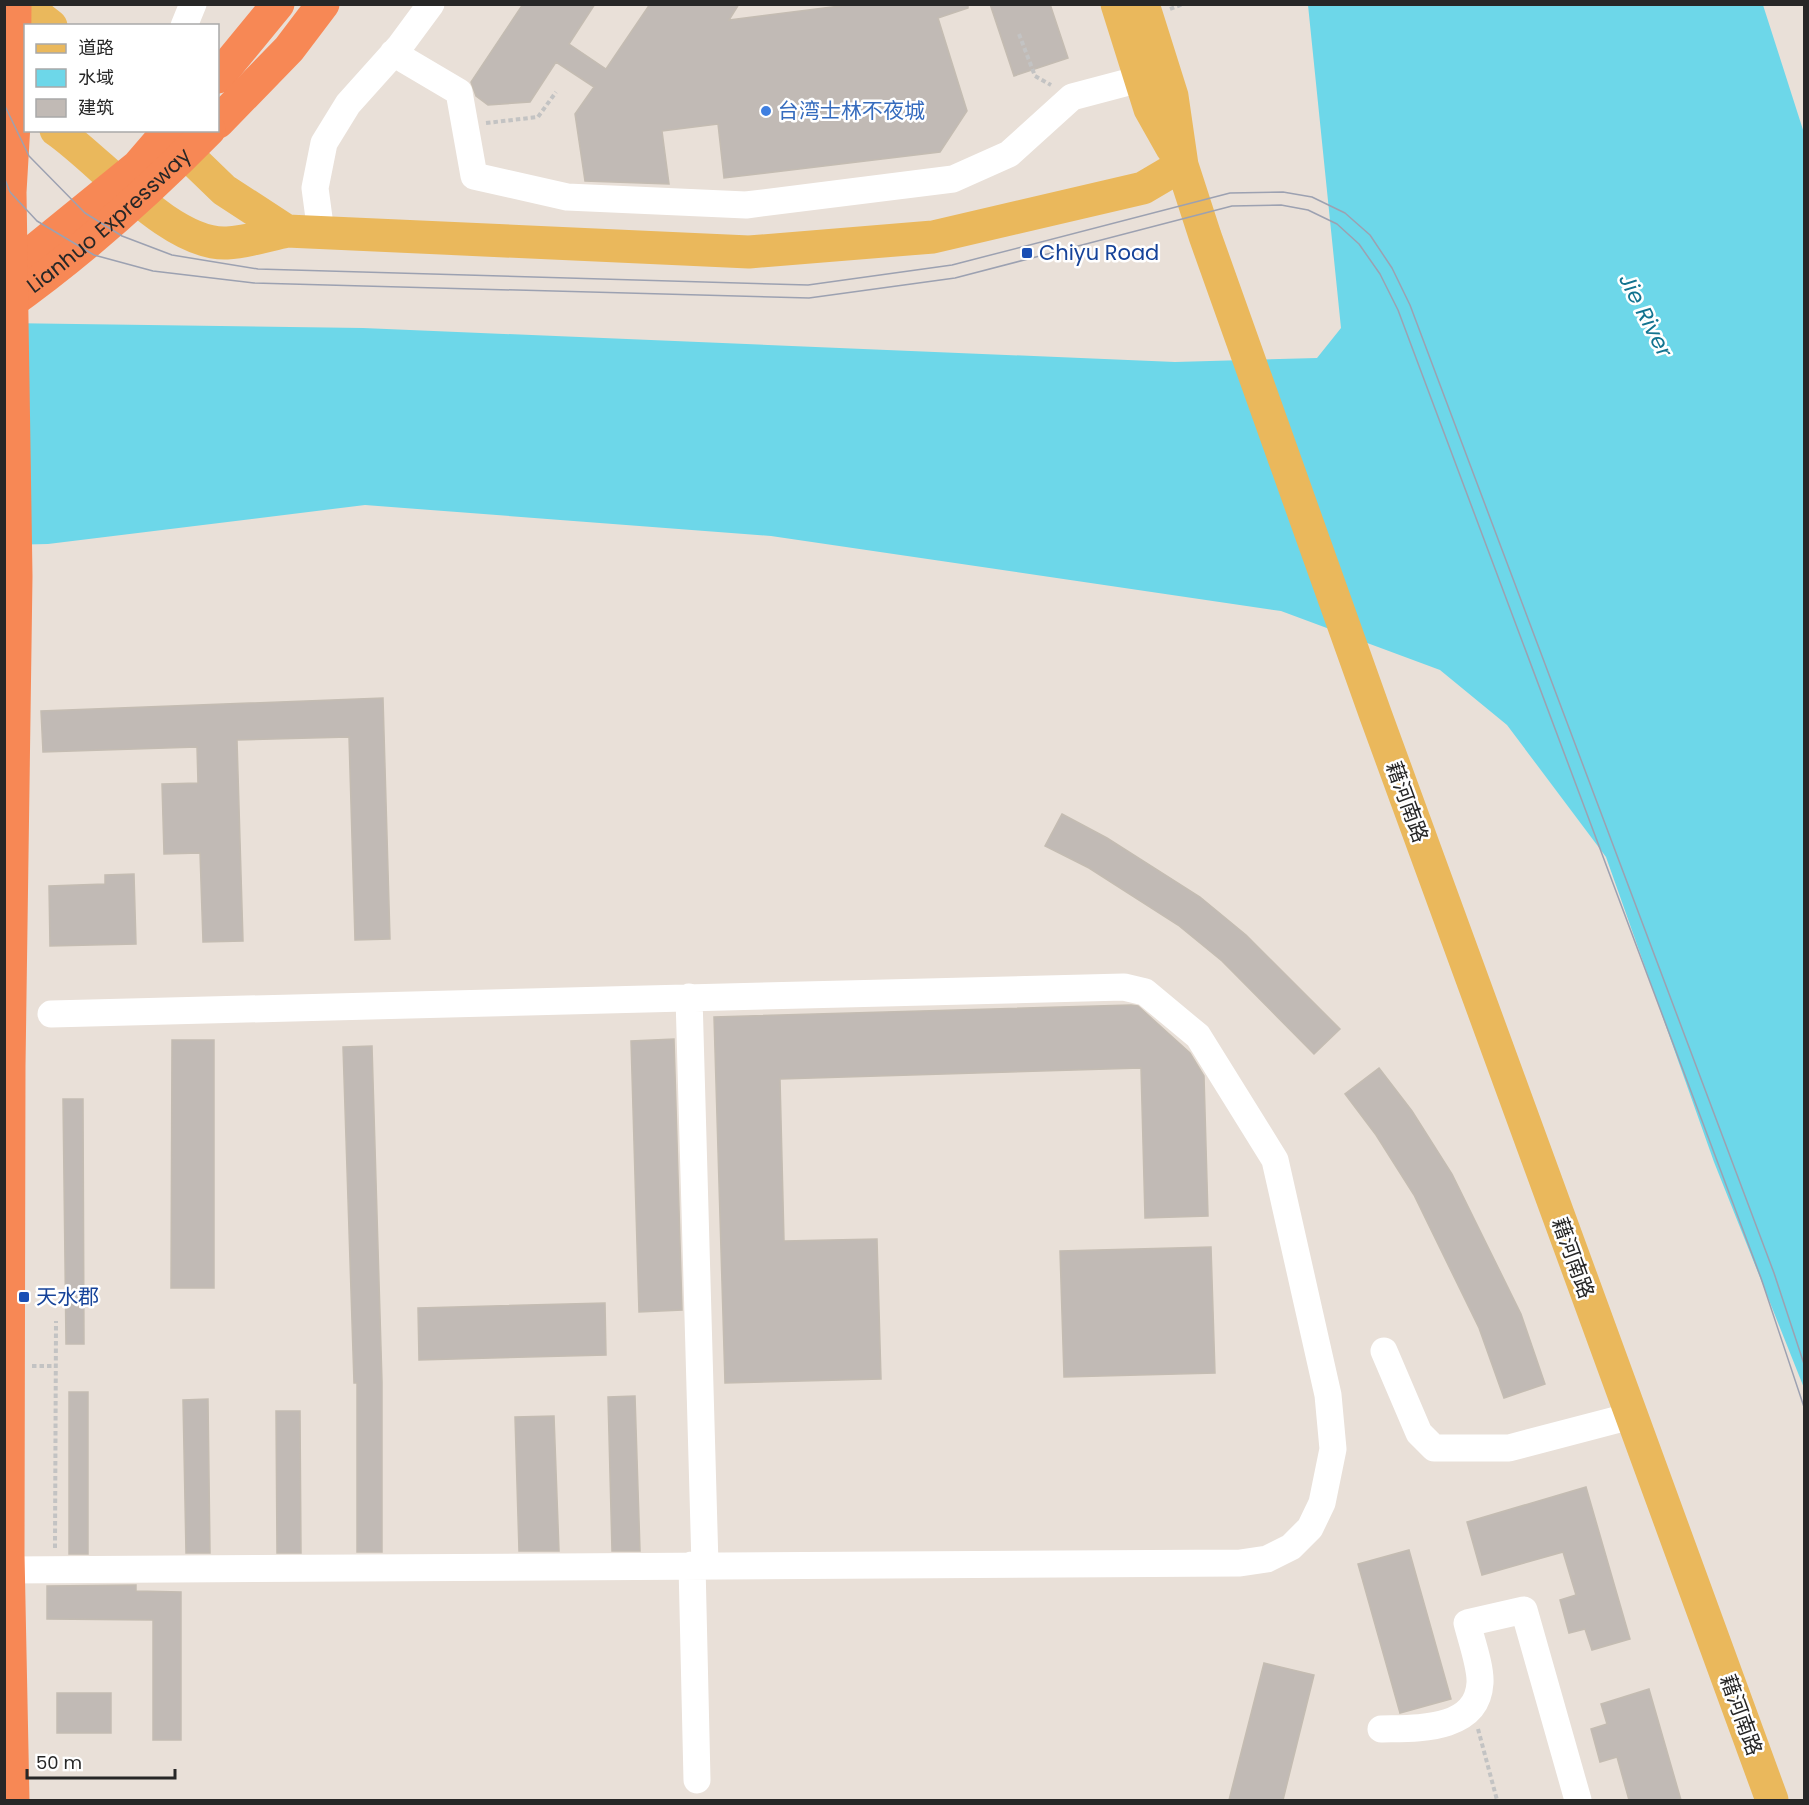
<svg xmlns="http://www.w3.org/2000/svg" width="1809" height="1805" viewBox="0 0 1809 1805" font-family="Poppins,'Noto Sans SC',sans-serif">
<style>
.water{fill:#6dd7e9}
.building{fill:#c1bab5;stroke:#c4bcb2;stroke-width:1.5}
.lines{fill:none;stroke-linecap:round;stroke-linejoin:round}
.path{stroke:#c3c3c3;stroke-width:4;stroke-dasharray:4.5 3;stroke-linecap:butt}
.minor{stroke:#fff;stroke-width:27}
.major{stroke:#eab85c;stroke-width:33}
.highway{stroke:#f78855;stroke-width:33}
.tram{stroke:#9ca1b1;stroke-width:1.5}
.shop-dot{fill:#3f7fe0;stroke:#fff;stroke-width:2}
.transit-dot{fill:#1a4fb4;stroke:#fff;stroke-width:2}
.labels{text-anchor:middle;stroke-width:5;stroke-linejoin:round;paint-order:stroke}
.shop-label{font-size:21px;fill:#366cbe;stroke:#fff;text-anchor:start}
.street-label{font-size:21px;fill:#272727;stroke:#fff}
.transit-label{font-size:21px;fill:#164399;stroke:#fff;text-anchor:start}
.water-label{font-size:22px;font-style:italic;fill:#12738f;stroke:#fff}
</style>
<rect width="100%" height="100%" fill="#e9e0d8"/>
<path class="water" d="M1308,5H1763L1804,133V1388L1714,1162L1606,857L1507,725L1440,670L1281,611L771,536L365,505L48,544L5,545L4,323L363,328L1175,362L1317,358L1341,328Z"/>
<path class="building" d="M523,4H595L569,44L606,69L650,4H739L729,20L856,4H968V8L938,18L967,111L940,152L724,178L718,124L662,131L669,184L585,181L575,114L594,87L556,62L530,102L488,105L476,96L471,82Z
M990,4H1050L1068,58L1014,76Z
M383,698L390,939L355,940L349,737L237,740L243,941L203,942L200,853L164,854L162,784L198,783L197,747L43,752L41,711Z
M1062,814L1107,838L1200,897L1246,935L1340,1029L1314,1054L1222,961L1178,925L1089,868L1045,846Z
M134,874L136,944L50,946L49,886L105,884V875Z
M1131,1005L1138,1006L1190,1053L1204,1076L1208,1216L1145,1218L1141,1068L780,1079L784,1241L877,1239L881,1379L725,1383L714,1017Z
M674,1039L682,1310L639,1312L631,1041Z
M172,1040H214V1288H171Z
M372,1046L382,1382V1552H357V1383H354L343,1047Z
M1379,1068L1412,1111L1452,1174L1521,1314L1545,1384L1504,1398L1479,1328L1414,1195L1376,1135L1345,1094Z
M63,1099H83L84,1344H66Z
M1211,1247L1215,1373L1064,1377L1060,1251Z
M605,1303L606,1355L419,1360L418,1308Z
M69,1392H88V1554H69Z
M635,1396L640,1551H612L608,1397Z
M208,1399L210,1553H186L183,1400Z
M276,1411H300L301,1553H277Z
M554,1416L559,1551H519L515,1417Z
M1586,1487L1630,1639L1592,1650L1585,1629L1569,1633L1560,1600L1576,1595L1563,1552L1482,1575L1467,1522Z
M1409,1550L1451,1699L1400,1713L1358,1564Z
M136,1585V1591L181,1592V1740H153V1620L47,1619V1586Z
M1264,1663L1314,1675L1283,1800H1229Z
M1649,1689L1681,1800H1629L1617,1757L1600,1762L1591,1729L1607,1724L1601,1704Z
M57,1693H111V1733H57Z"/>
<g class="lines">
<path class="path" d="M1170,9L1183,4
M1019,34L1035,76L1051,85
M486,123L538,117L556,92
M32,1366H57
M55,1548L56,1321
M1478,1729L1497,1800"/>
<path class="minor" d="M184,26L193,4
M393,53L459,92L474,176L567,197L746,205L953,179L1009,154L1072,97L1140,79
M321,233L315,188L324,143L348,104L400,46L431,4
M689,997L705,1565
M1384,1351L1419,1433L1434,1448H1509L1631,1416
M692,1565L697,1780
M8,1570L1240,1563L1267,1559L1291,1547L1310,1528L1322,1503L1333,1449L1328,1395L1275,1160L1198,1036L1145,992L1124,987L51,1014
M1381,1729C1415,1728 1477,1732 1480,1683C1481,1667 1471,1639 1467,1623L1524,1610L1578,1800"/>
<path class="major" d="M23,4L51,26
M1117,4L1150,109L1172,148
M1143,4L1172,96L1182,165L1205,236L1376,716L1772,1800
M56,130C101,161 171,246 227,243C247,242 268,235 287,231L749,252L933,237L1143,188L1182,165
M165,133L224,190L287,231"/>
<g class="highway">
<path d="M218,77L278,4"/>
<path d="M218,122L289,49L323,4"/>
<path d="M4,275L138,166L169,130"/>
<path id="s1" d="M4,307C79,254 145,195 209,130"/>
<path d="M13,1800L8,1554L9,1066L16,576L10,192L14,124L15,4"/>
</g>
<path class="tram" d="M4,104L29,156L85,213L122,236L172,255L258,269L808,285L952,265L1230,193L1283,192L1312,197L1345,213L1370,235L1392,268L1410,305L1774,1273L1804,1364
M4,177L10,192L37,221L94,255L153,271L254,283L809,298L955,278L1232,206L1281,205L1308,210L1337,224L1359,244L1380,274L1398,310L1761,1278L1804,1407"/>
</g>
<circle class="shop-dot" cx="766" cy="111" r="6"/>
<g class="transit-dot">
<rect x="1021" y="247" width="12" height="12" rx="3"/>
<rect x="18" y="1291" width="12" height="12" rx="3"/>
</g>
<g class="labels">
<g class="shop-label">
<text x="778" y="118">台湾士林不夜城</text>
</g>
<g class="street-label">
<text dy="7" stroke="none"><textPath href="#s1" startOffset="136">Lianhuo Expressway</textPath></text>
<text transform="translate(1407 802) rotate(70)" y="7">藉河南路</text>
<text transform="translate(1573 1258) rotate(70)" y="7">藉河南路</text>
<text transform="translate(1741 1715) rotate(70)" y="7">藉河南路</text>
</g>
<g class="transit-label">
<text x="1039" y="260">Chiyu Road</text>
<text x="36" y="1304">天水郡</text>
</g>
<g class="water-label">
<text transform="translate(1646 315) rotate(63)" y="8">Jie River</text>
</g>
</g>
<rect width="1809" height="1805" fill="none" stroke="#272727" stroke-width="12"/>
<rect x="24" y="24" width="195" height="108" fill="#ffffff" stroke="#a9a9a9" stroke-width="1.5"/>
<rect x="36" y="44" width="30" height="9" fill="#eab85c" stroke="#a9a9a9" stroke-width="1.5"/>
<text x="78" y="54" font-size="18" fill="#272727">道路</text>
<rect x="36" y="69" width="30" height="18" fill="#6dd7e9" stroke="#a9a9a9" stroke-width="1.5"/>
<text x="78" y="84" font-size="18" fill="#272727">水域</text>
<rect x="36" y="99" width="30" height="18" fill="#c1bab5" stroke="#a9a9a9" stroke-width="1.5"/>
<text x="78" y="114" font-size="18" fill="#272727">建筑</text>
<path d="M27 1769v9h148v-9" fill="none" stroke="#272727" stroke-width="3"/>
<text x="36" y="1769" font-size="18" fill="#272727" stroke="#ffffff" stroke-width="4.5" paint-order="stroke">50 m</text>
</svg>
